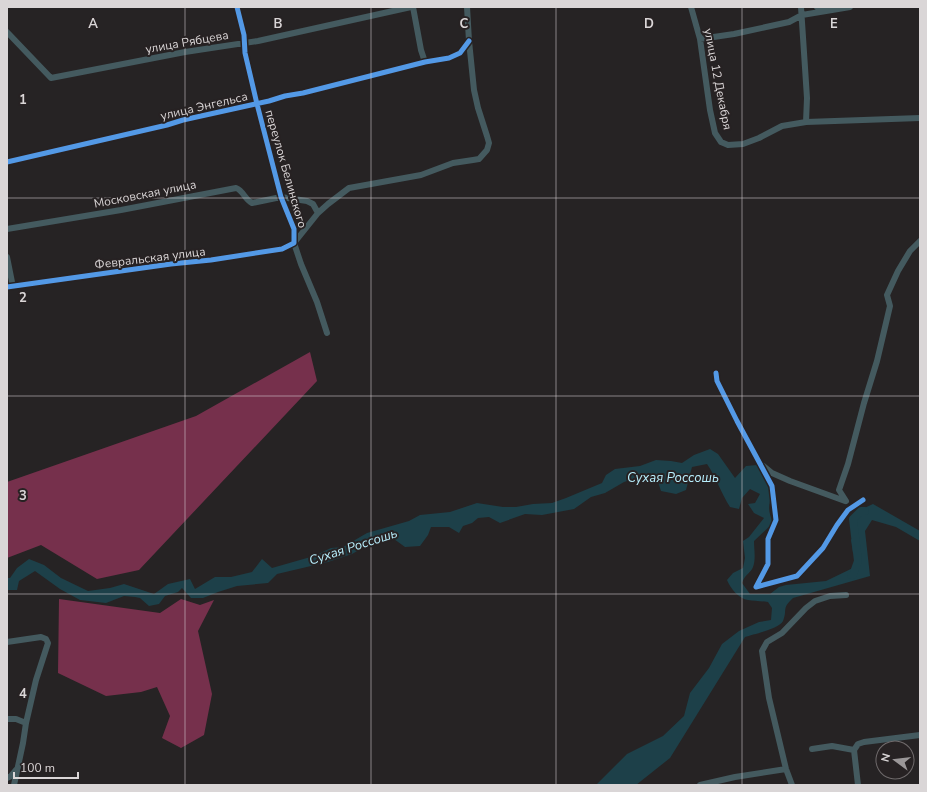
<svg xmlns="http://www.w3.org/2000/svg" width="927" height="792" viewBox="0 0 927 792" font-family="'Nunito Sans',sans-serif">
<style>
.forest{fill:#76304c}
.water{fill:#1d4049}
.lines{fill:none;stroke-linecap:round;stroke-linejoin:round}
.river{stroke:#1d4049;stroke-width:8}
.minor{stroke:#445a5f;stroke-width:6}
.cycleway-casing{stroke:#272223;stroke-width:8}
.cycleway{stroke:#5399e6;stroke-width:5}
.grid{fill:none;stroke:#dad6d7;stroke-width:1;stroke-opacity:0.55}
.labels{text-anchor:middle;stroke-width:4;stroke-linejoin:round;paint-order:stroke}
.street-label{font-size:12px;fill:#dad6d7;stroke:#272223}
.water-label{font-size:13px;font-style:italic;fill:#b8effd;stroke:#272223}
.grid-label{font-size:13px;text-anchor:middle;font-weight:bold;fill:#dad6d7;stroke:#272223;stroke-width:4;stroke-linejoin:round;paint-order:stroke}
</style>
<rect width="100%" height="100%" fill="#262324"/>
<path class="forest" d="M310,352L317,381L139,570L97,579L41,545L7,558V482L196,416Z
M59,599L160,613L181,599L200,605L214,600L198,631L212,694L204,735L181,748L162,738L170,716L157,687L141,692L106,696L58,673Z"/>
<path class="water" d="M710,449L718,454L735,478L746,466L757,465L772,494C768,506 768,511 773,523L754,541C754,549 756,559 753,567C751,573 745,574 742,583L750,594H770L779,587L786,585L826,581L857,566L858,556L853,553L851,540L855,535L854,524L858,511L873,504L920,531V541L896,527L872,520L865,531L870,576L793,598C781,609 788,609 783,621C779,629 754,634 745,637L670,758L636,785H596L627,754L663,736L684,716L690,693L709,668L722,644L739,631L759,622L771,620L772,608L768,602C761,601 754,601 748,600C739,599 730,588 727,580L733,573L743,568L745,558L743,541L749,537L764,518L754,513L748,504L755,503L760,494L750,489L742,498L739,509L730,507C721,493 716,477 707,464L692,467L686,490L676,494L661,491L658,482L642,476L624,482L605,493L591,497L574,509L542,515L525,514L500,523L489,517L478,518L472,523L463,526L459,533L449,527H431L428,535L420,546L405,547L394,539L380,541L366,546L352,554L328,562L277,574L268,583L237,586L218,592L203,598H191L182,588L178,592L165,596L159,604L149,606L140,598L135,597L124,596L106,603L80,600L60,589L35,571L19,581L17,590H7V578H10L17,568L29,559L44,565L61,578L88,591L110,588L124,584L154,594L168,584L190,579L195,589L215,577H231L252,572L262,559L272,568L314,556L331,548L343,547L367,533L409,521L420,515L450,512L477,503L503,507H516L533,504L552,503L566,498L602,483L606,475L615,469L640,466L656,460L671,461L682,463L694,455Z"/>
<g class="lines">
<path class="river" d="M851,575H853L858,561L853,519L861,511H865"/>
<path class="minor" d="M413,7L421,50L425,62
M691,7L700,39L710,110L715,133L721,142L728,145L743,144L759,138L782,126L806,122L920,118
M801,7L807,98L806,122
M817,7L826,11
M7,32L51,78L185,52L258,41L411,7
M700,39L734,34L789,22L802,15L850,7
M7,162L167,125L183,120L269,101L285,96L303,93L370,76L425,62L449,58L460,53L469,41
M7,229L121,210L236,188C244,191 244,199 252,203L281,197L307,201L313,204L318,213
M7,257L13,287
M7,287L171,264L211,260L282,249L294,243V229L281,197L257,104L245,53L244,35L237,7
M327,333L317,302L301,264L294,243L318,213L328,204L349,188L421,175L453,163L473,160L479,159L487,150L489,143L487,136L478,108L474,90L469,41L467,7
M716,373L717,381L737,421L772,486L776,520L768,539V564L756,587L797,576L823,548L837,525L848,510L863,500
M761,464L772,473L790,481L845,501
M846,501L839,490L848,464L864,403L877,361L890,306L887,295L898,271L910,251L920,241
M7,642L41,637L46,639L48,643L36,680L26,723L23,743L14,785
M7,719H16L26,723
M812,749L832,746L854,750L858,744L864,742L920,735
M854,750L858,785
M7,778L11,776L16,770
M700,785L735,777L786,769
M792,785L786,769L769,698L762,651L767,642L782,633L806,608L815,601L830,596L846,595"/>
<g class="cycleway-casing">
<path id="cycleway" d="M7,162L167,125L183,120L269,101L285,96L303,93L370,76L425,62L449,58L460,53L469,41
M7,287L171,264L211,260L282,249L294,243V229L281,197L257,104L245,53L244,35L237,7
M716,373L717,381L737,421L772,486L776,520L768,539V564L756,587L797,576L823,548L837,525L848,510L863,500"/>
</g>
<use href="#cycleway" class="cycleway"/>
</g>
<path class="grid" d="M185,7V785M371,7V785M556,7V785M742,7V785M7,198H920M7,396H920M7,594H920"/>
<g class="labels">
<g class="street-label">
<text transform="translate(187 42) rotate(-10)" y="4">улица Рябцева</text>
<text transform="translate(718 79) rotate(79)" y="4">улица 12 Декабря</text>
<text transform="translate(204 106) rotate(-13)" y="4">улица Энгельса</text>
<text transform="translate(286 169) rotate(74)" y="4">переулок Белинского</text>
<text transform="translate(145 194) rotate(-11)" y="4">Московская улица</text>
<text transform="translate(150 258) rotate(-7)" y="4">Февральская улица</text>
</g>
<g class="water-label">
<text x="673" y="482">Сухая Россошь</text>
<text transform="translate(353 546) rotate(-18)" y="5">Сухая Россошь</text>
</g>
</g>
<g class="grid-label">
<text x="93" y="28">A</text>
<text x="278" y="28">B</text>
<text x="464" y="28">C</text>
<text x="649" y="28">D</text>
<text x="834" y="28">E</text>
<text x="23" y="104">1</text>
<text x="23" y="302">2</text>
<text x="23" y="500">3</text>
<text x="23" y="698">4</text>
</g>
<rect width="927" height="792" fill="none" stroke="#dad6d7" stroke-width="16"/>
<g transform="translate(895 760) rotate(285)"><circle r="19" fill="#272223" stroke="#6f6a6b"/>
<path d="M0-3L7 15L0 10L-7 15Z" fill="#9b9798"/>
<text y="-6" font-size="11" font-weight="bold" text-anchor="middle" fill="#dad6d7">N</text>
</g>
<path d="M14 772v6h64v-6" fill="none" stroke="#dad6d7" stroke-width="2"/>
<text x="20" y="772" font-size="12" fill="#dad6d7" stroke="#272223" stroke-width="3" paint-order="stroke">100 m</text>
</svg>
